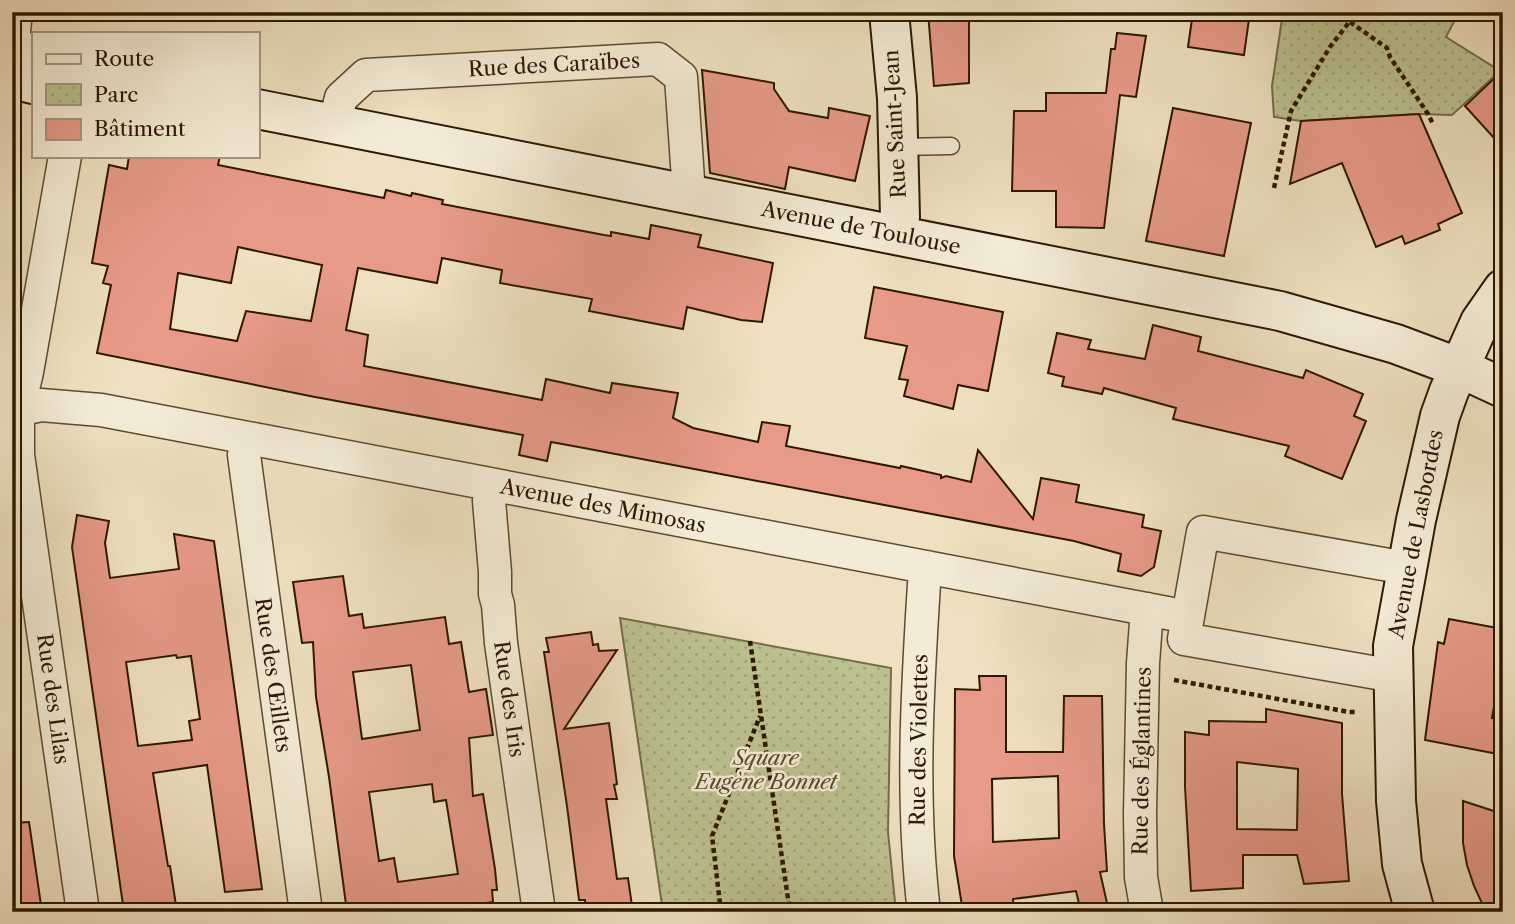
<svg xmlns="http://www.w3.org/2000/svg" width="1515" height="924" viewBox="0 0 1515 924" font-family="'Libre Caslon Text',serif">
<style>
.park{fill:url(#park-dots);stroke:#756c48;stroke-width:2}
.building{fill:#e79a88;stroke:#2e1800;stroke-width:2;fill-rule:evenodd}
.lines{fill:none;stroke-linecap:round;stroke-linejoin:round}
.lane-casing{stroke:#5e4a30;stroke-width:19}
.street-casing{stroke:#5e4a30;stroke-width:35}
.secondary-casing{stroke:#2e1800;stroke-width:42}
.path{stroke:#2e1800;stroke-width:4.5;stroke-dasharray:5 3.5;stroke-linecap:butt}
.lane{stroke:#f4ebd6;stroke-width:16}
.street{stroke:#f4ebd6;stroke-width:32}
.secondary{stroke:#f4ebd6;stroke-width:38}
.labels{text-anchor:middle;stroke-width:5;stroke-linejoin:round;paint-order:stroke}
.street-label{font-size:21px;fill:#2e1800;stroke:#f4ebd6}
.park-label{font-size:21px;font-style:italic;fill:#594b2b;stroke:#f4ebd6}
</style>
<defs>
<pattern id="park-dots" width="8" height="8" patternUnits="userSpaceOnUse" patternTransform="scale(1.75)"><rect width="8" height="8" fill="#bcc190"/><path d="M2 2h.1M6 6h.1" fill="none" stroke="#a2a57a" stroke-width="1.8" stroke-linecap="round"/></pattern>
</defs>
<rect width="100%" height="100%" fill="#eee0c0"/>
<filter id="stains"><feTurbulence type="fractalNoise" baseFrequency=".00286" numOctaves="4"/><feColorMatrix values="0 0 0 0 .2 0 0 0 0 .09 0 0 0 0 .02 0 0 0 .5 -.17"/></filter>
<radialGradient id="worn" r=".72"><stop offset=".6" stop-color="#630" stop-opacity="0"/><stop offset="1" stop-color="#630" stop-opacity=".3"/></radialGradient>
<path class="park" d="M1283,12H1440L1455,20L1446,37L1500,71L1452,115L1419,114L1301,121L1274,117L1272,86Z
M620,618L891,668L888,832L896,912H663Z"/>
<path class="building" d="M928,12H969V83L934,86Z
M1193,12H1250L1244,55L1188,47Z
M1117,33L1146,36L1136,97L1120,95L1104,228L1056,227V191H1012L1014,111H1046V93H1106L1111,49H1115Z
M702,70L774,83V89L789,111L828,118L829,108L870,116L855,181L789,167L785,189L710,173Z
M1503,70V148L1465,106Z
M1173,108L1251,123L1224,256L1146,241Z
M1419,114L1462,213L1438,224L1440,230L1405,244L1402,236L1376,247L1342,163L1290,184L1301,121Z
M129,156H220L218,165L384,198L386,190L411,196L412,193L443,200L442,204L604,235L611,236V232L649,239L651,225L701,235L698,247L773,263L762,322L741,320L687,307L683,329L589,311L592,299L500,283L502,270L442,258L437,283L358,268L346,330L368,335L364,366L542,400L546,379L610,393L612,383L678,393L673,418L693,428L758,442L762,422L790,426L786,446L900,468L901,466L941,475V478L946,476L971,482L978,450L1033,519L1041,478L1079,485L1076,502L1144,515L1142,527L1161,531L1154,567L1141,576L1118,571L1121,554L1074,541L584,448L551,442L547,461L519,455L523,435L315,397L97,353L111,285L103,283L108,266L92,263L109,165L127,169ZM238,247L322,265L311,321L246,311L237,341L170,329L178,273L231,283Z
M874,287L1003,312L988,391L958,385L953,409L904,396L908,380L899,379L907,346L865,338Z
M1153,325L1201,337L1198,351L1303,378L1306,370L1363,394L1354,416L1366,421L1342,479L1285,456L1289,446L1173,419L1176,408L1104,388L1102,394L1062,386L1064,377L1048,373L1057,333L1091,340L1088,349L1145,359Z
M77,515L109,521L105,543L110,578L179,569L174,534L214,541L262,889L225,892L207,765L153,773L168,866H170L177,912H124L72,547ZM176,655L177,658L191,656L200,719L189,721L192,740L138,746L126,662Z
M343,576L349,616L362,614L364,628L445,617L449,644L461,642L469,692L486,689L493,735L469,738L473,796L483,794L495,869L497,890H492L493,902L423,912H347L329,777L316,697L313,642L302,643L293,582ZM411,665L420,730L362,739L353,672ZM432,784L434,802L446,800L458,874L398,882L394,858L379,861L369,792Z
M1449,619L1503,629V657L1492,718L1503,720V755L1425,740L1438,642L1444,644Z
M591,632L593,645L598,644L599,651L617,650L564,729L609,723L617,784L614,785L617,799H606L617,879L628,878L632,906L586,912L585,900H579L567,806L544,652H549L546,638Z
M979,676H1006V752H1063L1064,696H1102L1104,824L1107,871L1100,872L1109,912H1081L1076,891L1013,899L1014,912H963L954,856L955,689L980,690ZM1058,776L1059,838L993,842L992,779Z
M1266,709L1342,723V794L1349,881L1304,884L1297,855H1243V888L1191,891L1185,787V732L1209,735V721L1266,722ZM1237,762L1298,769L1297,830L1237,829Z
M1463,801L1503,814V912H1486L1474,886L1467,865L1463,843Z
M29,822L42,912H12V823Z"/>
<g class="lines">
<g class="lane-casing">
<path id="lane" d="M898,147L951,146"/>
</g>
<g class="street-casing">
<path id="street" d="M12,51L16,12
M334,125L341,98L366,75L658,59L681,77L689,194
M65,156L27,372L18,410V455L83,912
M12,411L41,405L101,410L1188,617
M248,438L244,455L306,912
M492,485L489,501L495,572V594L498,605L501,643L539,912
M1147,609L1143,663L1140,814L1141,877L1147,912
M1394,676L1184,639L1203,532L1406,568
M924,912C911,803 917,693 924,584L927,567"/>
</g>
<g class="secondary-casing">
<path id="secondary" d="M889,12L897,98L900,217L896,235
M12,49L33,53
M12,79L33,84
M257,109L1280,311L1396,344L1460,368L1503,388
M1415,912L1402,864L1396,801L1393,646L1416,520L1440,416L1449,391L1480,322L1503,289"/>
</g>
<path class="path" d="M1350,22L1387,48L1390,57L1428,114L1433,124
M1274,188L1291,111L1330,47L1357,12
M750,641L790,912
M1174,680L1349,712H1358
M721,912L712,836L760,716"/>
<use href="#lane" class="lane"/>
<use href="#street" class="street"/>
<use href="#secondary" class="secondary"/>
</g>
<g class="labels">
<g class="street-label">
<text transform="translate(554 65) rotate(-3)" y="7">Rue des Caraïbes</text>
<text transform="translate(895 124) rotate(-93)" y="7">Rue Saint-Jean</text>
<text transform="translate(861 228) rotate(11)" y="7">Avenue de Toulouse</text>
<text transform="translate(603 506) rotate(11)" y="7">Avenue des Mimosas</text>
<text transform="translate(1416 534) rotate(-79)" y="7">Avenue de Lasbordes</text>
<text transform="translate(273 675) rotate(82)" y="7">Rue des Œillets</text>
<text transform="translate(53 699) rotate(82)" y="7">Rue des Lilas</text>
<text transform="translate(509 699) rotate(82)" y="7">Rue des Iris</text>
<text transform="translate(919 740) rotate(-89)" y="7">Rue des Violettes</text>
<text transform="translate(1142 761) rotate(-89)" y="7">Rue des Églantines</text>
</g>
<g class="park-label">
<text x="766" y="765">Square<tspan x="766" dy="24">Eugène Bonnet</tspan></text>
</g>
</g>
<rect width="1515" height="924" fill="none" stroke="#eee0c0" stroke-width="42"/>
<rect x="14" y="14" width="1487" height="896" fill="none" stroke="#2e1800" stroke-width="3.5"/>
<rect x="21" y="21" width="1473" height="882" fill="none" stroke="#2e1800" stroke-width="2"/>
<rect x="32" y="32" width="228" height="126" fill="#f4ebd6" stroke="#a59780" stroke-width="2"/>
<rect x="46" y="54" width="35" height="10" fill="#f4ebd6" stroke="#a59780" stroke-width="2"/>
<text x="94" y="66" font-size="21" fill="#2e1800">Route</text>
<rect x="46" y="84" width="35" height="21" fill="url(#park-dots)" stroke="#a59780" stroke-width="2"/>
<text x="94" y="102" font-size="21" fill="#2e1800">Parc</text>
<rect x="46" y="119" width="35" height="21" fill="#e79a88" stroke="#a59780" stroke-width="2"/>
<text x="94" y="136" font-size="21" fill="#2e1800">Bâtiment</text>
<rect width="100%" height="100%" filter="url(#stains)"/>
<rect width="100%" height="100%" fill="url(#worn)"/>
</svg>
